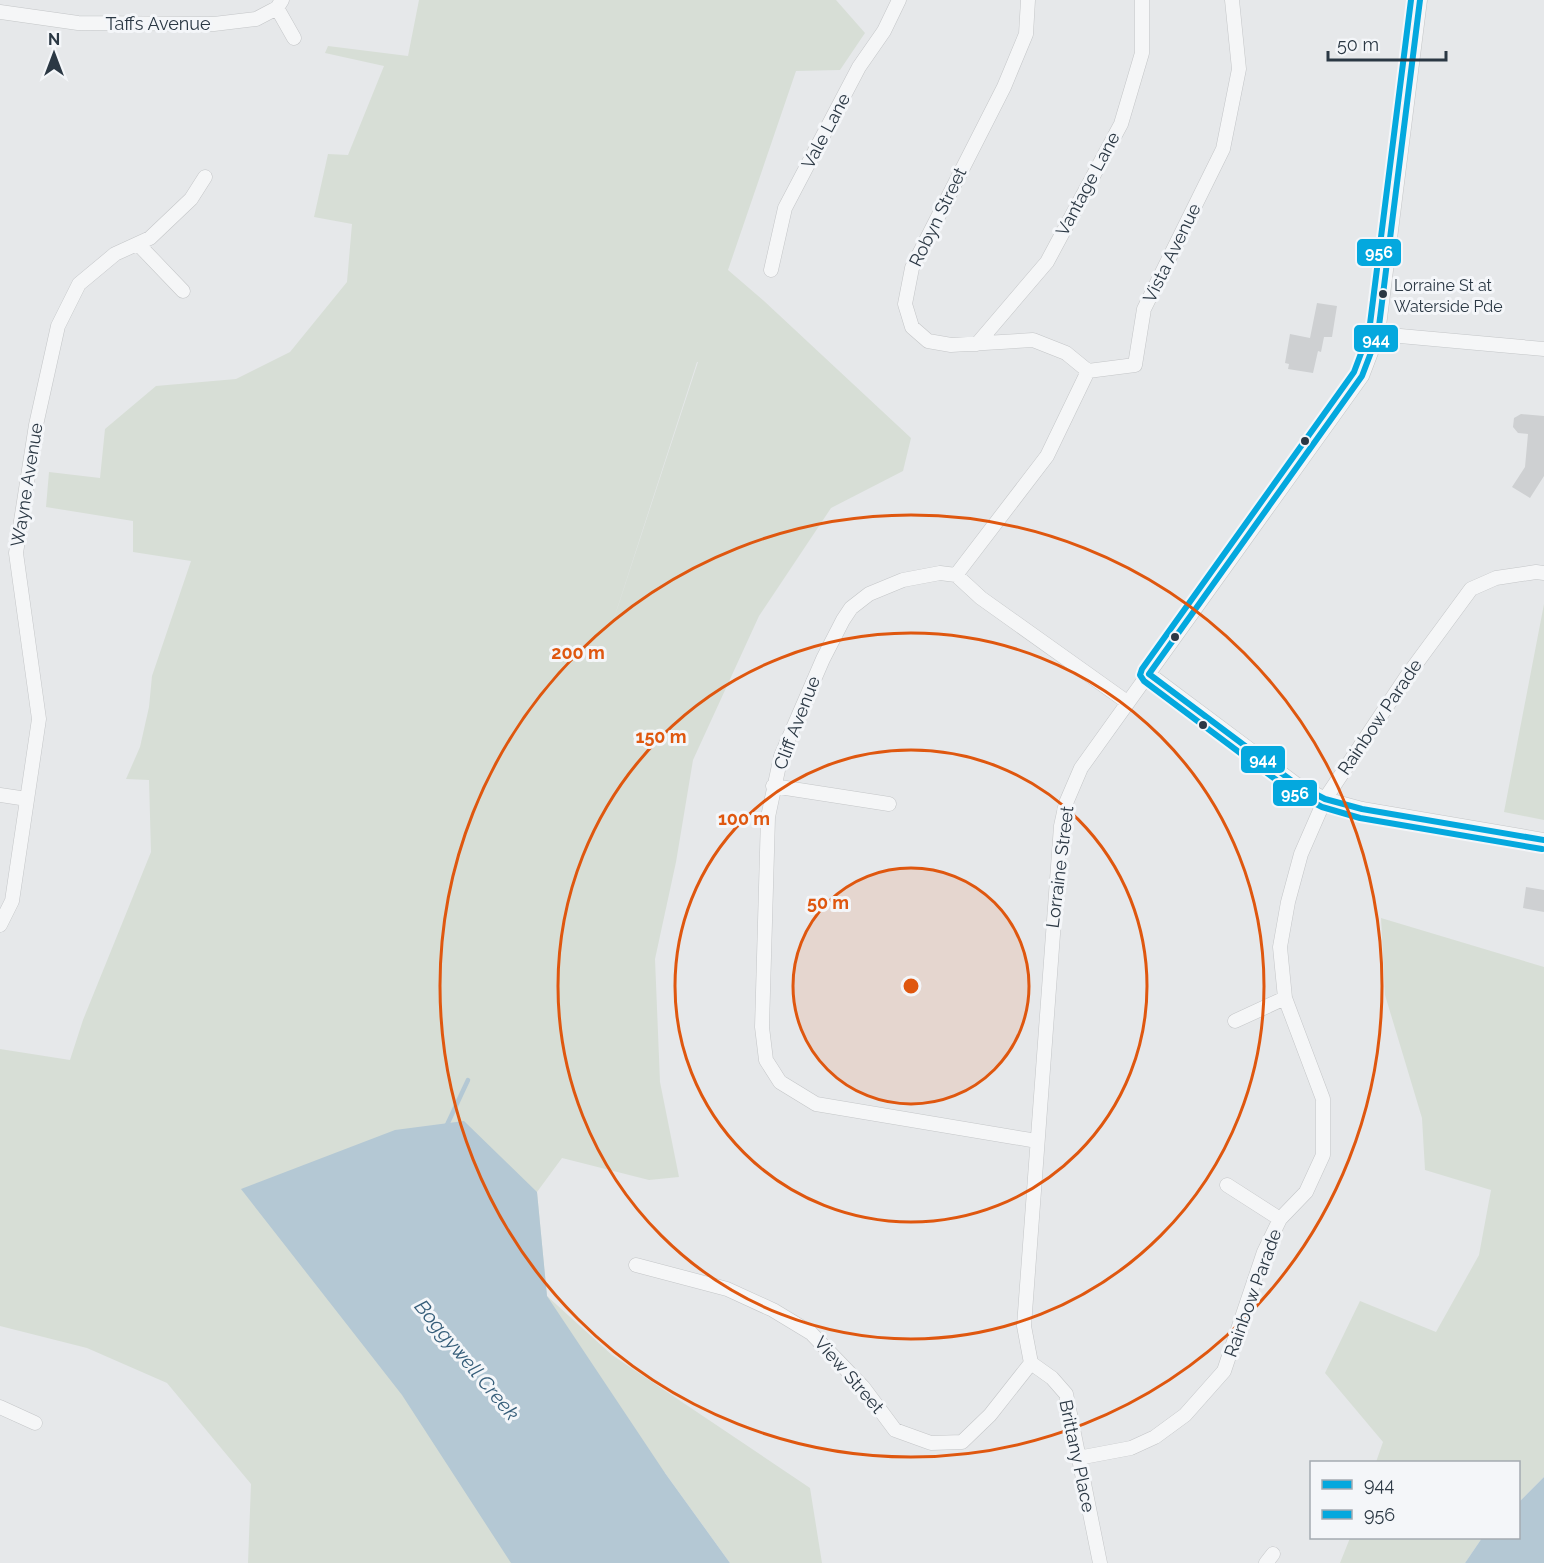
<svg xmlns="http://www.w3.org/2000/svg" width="1544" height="1563" viewBox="0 0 1544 1563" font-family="Raleway,sans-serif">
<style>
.green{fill:#d7ded6;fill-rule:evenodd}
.water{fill:#b4c8d4}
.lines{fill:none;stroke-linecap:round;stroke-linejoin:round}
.stream{stroke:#b4c8d4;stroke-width:4.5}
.building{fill:#ced0d2}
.minor-casing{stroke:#c4c6c8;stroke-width:15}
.minor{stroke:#f5f6f7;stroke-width:14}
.bus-1-casing{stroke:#f4f6f9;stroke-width:10}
.bus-2-casing{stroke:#f4f6f9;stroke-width:10}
.bus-1{stroke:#04a8de;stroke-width:6}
.bus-2{stroke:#04a8de;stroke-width:6}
.ring{fill:none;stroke:#df570f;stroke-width:3}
.bus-dot{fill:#2b3844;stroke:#f4f6f9;stroke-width:2}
.labels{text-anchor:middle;stroke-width:6;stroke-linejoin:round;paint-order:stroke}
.bus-label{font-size:16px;fill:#2b3844;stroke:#f4f6f9;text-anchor:start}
.street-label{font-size:18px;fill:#2b3844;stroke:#f4f6f9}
.water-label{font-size:20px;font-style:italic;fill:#355d79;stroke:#f4f6f9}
.centre{fill:#df570f;stroke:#f4f6f9;stroke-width:3}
.ring-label{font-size:18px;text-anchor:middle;font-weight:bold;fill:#df570f;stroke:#f4f6f9;stroke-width:6;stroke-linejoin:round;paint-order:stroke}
.line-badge{stroke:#f4f6f9;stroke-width:2}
.badge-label{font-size:16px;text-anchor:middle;font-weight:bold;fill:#fff}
</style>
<rect width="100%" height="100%" fill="#e6e8ea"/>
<path class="green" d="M419,0H836L865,33L840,70L796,71L728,270L764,301L911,438L903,471L831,508L759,616L693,760L676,862L655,959L660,1082L679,1177L649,1180L562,1158L537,1192L547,1296L612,1355L810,1488L822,1563H730L665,1473L565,1563H248L251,1484L167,1383L87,1348L0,1326V1049L70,1060L83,1020L151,852L149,780L126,779L140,747L149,707L152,676L191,561L133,552V521L46,507L49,472L100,478L105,429L156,386L236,379L290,352L347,282L352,224L314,217L328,154L348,155L384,66L325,53L328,46L408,56ZM697,362H698L606,643Z
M1544,604V820L1504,812Z
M1381,918L1544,967V1477L1519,1502L1518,1462H1376L1383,1442L1325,1373L1360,1301L1436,1332L1479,1255L1491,1190L1425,1170L1422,1118L1385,995Z
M1350,1538H1482L1465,1563H1340Z"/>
<path class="water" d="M464,1121L537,1192L547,1296L665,1473L730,1563H511L402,1395L241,1189L395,1130Z
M1544,1477V1563H1465L1482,1538H1518L1519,1502Z"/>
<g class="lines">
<path class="stream" d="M446,1127L468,1080"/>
</g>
<path class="building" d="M1317,303L1337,306L1332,337H1324L1321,352L1318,351L1313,373L1288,369L1289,364L1285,363L1290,334L1310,338Z
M1521,414L1544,416V476L1530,498L1512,487L1525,467L1528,434L1518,433L1513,427L1514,418Z
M1526,887L1544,890V912L1523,908Z"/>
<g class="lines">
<g class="minor-casing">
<path id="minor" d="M1028,0L1026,34L1004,87L912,268L905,304L912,327L928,341L951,345L1033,340L1066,353L1088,371
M277,8L294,38
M0,12L78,23L214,24L256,19L277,8L282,0
M138,244L183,291
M771,270L785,208L859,67L884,31L899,0
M1378,334L1544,349
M977,344L1047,262L1121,124L1142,53V0
M956,575L1047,456L1088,371L1135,365L1144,309L1223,149L1239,69L1232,0
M1149,674L1296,784L1325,799L1362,809L1544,840
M773,786L889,804
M0,795L27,799
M0,925L12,901L39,719L16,553L36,425L58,326L79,284L115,254L150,238L191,199L205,177
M1235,1021L1285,998
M1037,1141L816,1104L780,1082L766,1060L762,1027L768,817L781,756L823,659L843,620L851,608L869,594L903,580L940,573L956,575L981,598L1127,702
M1227,1185L1280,1219
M636,1265L727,1289L773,1310L811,1333L863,1387L895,1430L931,1443L962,1442L990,1415L1031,1363
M1031,1363L1024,1326L1061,826L1066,803L1081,768L1362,376L1378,334L1420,0
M1031,1363L1052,1378L1066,1394L1100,1563
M0,1407L35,1423
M1078,1458L1131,1448L1155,1437L1185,1415L1224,1371L1264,1252L1280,1219L1306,1192L1323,1155V1099L1285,998L1280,947L1288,902L1301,854L1325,799L1407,676L1471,589L1496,578L1536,572L1544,573
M1266,1563L1273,1554"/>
</g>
<use href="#minor" class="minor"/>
<g class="bus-1-casing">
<path id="bus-1" d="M1420,0L1378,334L1362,376L1149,674L1296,784L1325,799L1362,809L1544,840"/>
</g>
<g class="bus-2-casing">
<path id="bus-2" d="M1411,0L1369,332L1354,372L1142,669L1140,675L1144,681L1291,791L1322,807L1360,818L1542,849"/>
</g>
<use href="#bus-1" class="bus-1"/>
<use href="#bus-2" class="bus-2"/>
</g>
<circle cx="911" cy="986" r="118" fill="#df570f" fill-opacity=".12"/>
<g class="ring">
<circle cx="911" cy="986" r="118"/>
<circle cx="911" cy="986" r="236"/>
<circle cx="911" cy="986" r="353"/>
<circle cx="911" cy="986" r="471"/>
</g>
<g class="bus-dot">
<circle cx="1383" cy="294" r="5"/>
<circle cx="1305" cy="441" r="5"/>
<circle cx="1175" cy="637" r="5"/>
<circle cx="1203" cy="725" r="5"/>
</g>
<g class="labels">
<g class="bus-label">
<text x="1394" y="291">Lorraine St at<tspan x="1394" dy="21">Waterside Pde</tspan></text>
</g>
<g class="street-label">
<text x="158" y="30">Taffs Avenue</text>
<text transform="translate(826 131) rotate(-62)" y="6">Vale Lane</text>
<text transform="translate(1088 184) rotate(-62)" y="6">Vantage Lane</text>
<text transform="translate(938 217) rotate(-64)" y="6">Robyn Street</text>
<text transform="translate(1172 253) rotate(-64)" y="6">Vista Avenue</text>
<text transform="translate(27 485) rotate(-81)" y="6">Wayne Avenue</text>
<text transform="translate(1380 717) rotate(-56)" y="6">Rainbow Parade</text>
<text transform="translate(797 723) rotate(-69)" y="6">Cliff Avenue</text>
<text transform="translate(1060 867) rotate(-83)" y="6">Lorraine Street</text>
<text transform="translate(1253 1293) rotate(-70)" y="6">Rainbow Parade</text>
<text transform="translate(849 1375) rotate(49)" y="6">View Street</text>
<text transform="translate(1077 1456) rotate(78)" y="6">Brittany Place</text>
</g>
<g class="water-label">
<text transform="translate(467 1360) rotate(50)" y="7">Boggywell Creek</text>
</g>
</g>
<circle cx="911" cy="986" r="9" class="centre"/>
<g class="ring-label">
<text x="578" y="659">200 m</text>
<text x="661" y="743">150 m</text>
<text x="744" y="825">100 m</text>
<text x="828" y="909">50 m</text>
</g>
<g class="line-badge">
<rect x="1356" y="238" width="46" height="29" rx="6" fill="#04a8de"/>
<rect x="1353" y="324" width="46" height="29" rx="6" fill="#04a8de"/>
<rect x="1240" y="745" width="46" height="29" rx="6" fill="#04a8de"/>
<rect x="1272" y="779" width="46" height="28" rx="6" fill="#04a8de"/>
</g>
<g class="badge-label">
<text x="1379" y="258">956</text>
<text x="1376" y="345">944</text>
<text x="1263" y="765">944</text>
<text x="1295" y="799">956</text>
</g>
<rect x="1310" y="1461" width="210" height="78" fill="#f4f6f9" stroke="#a4aab1" stroke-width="1.5"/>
<rect x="1322" y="1480" width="30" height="9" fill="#04a8de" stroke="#a4aab1" stroke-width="1.5"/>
<text x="1364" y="1491" font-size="18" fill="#2b3844">944</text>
<rect x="1322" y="1510" width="30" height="9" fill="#04a8de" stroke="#a4aab1" stroke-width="1.5"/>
<text x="1364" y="1521" font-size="18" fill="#2b3844">956</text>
<g transform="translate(54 54)" stroke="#f4f6f9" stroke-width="4.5" paint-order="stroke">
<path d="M0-4.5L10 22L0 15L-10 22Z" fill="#2b3844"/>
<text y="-9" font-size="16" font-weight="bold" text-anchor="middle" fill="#2b3844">N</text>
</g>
<path d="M1328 51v9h118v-9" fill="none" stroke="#2b3844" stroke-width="3"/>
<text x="1337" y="51" font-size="18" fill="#2b3844" stroke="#f4f6f9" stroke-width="4.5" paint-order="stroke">50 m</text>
</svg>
